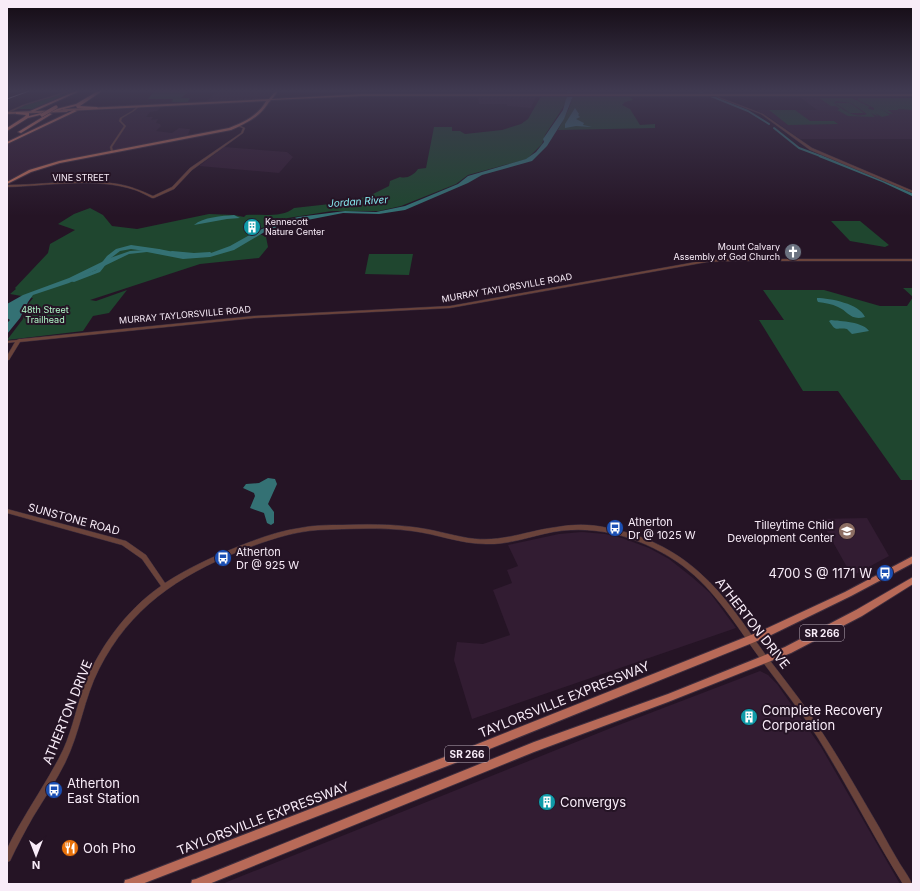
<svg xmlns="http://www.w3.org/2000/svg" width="920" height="891" viewBox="0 0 920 891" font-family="Inter,sans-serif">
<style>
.built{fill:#321c32}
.green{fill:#1f462f;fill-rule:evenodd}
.water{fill:#347174}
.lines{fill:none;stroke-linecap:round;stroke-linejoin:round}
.canal-far1{stroke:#347174;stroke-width:2}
.canal{stroke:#347174;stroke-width:2.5}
.river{fill:#347174;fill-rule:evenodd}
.minor-casing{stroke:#3e2e3e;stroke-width:1}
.major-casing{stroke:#3e2e3e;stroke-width:2}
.highway-casing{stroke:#3e2e3e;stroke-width:2}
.minor{fill:#6a433b;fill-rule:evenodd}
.major{fill:#b86a58;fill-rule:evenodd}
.highway{fill:#d87963;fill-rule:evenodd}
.rail{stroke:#d6c9d6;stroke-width:1}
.highway-bridge-casing{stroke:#3e2e3e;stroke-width:4;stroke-linecap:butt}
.highway-bridge{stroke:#d87963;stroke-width:3.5}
.labels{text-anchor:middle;stroke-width:4;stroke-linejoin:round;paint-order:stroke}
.far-street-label{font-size:9px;fill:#f8ecf8;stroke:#251425}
.far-poi-label{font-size:9px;fill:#f8ecf8;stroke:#251425;text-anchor:start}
.far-park-label{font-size:9px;fill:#b1f7c9;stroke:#251425}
.far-water-label{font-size:10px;font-style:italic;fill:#86e8ee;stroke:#251425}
.shield{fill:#251425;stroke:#b9abb9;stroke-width:1}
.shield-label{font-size:10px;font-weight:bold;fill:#f8ecf8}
.street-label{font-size:11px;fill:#f8ecf8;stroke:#251425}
.poi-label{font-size:11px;fill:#f8ecf8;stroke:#251425;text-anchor:start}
.near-poi-label{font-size:13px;fill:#f8ecf8;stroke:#251425;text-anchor:start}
.near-street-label{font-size:13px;fill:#f8ecf8;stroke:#251425}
</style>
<rect width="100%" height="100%" fill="#251425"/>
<path class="built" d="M217,91H274L267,100L205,103Z
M807,91H906L912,94H814Z
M478,96H531L536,97L531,108L507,106V104H479Z
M800,97L913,98V139H800L769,117L756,110H817Z
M161,107L157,111L150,112L146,117H153L151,120L158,119L156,123L160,124L161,126L156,131L172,133L179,128L188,129H190L188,135L49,163L26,171L7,181V144L11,142L76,112Z
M224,147L287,152L293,157L279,173L199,166Z
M867,518L889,556L852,576L820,519Z
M582,532L605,534L622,538L649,548L669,559L693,578L710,593L736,628L472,719L454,660L457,642L483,644L510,635L493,590L512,583L507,570L518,566L508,545L559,534Z
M760,671L768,675L777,684L821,747L900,884H222L611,728Z"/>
<path class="green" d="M74,91H76L35,109H17C32,98 56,98 74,91Z
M154,91H189L181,98H190L188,102H172L173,99H148Z
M543,96H568L564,106L545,135L542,144L527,159L468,175L456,184L401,206L379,211H332L288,218L254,231L266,237L268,247L259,258L200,264L90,300L96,301L127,290L109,313L93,316L83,331L7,340L23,319L26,307L33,298L10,294L16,289L15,288L48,253L50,244L75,230L58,224L74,214L90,208L103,215L112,226L137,229L209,214L234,215L244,217L246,215C261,214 282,218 294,208L348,202L371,195L389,186L390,181L400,177C407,179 414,175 418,169L426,168L434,127H452V131H460L465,134L502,130L521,124L528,119L540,98Z
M573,96H629L633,100L625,102L622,105L630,109L640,125L655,124V128L558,130L569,108Z
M819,98H852L870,107L868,108L869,109L874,110V108L858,100V98H913V110L898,109V110H888L893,114L888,113L881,109L890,115L882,117L875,113L879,117L871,113L875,117L848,116L837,110L840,109L836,106H831ZM836,101L851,103L867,114C854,119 844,110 834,103Z
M835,103H850L864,113H850Z
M769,110H795L810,121H834L838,124L788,125Z
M831,221H860L889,245L885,247L850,241Z
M369,254H413L409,275L365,274Z
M903,288H913V480H901L838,391H803L759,320H784L763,290H824L880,306H907L913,297Z"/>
<path class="water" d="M567,91H572L573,96L564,119L547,146L532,161L482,175L468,183L405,210L379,214L343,213L287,224L268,230L234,250L210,257L183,259L147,252L129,254L69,283L33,295L28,302L20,318L7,334V323L10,320L7,318V304L23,295L69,278L110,258L130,251L159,249L184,254L211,253L230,246L255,232L276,223L298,217L345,211L376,212L405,206L458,184L468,176L526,159L536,152L544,142L543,139L563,110L566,99L568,96Z
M575,108L579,114L578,115L580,117L576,119L584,123L583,125L592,127L576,126L565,128V124Z
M234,215L240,218L227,219L194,225C203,217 222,216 234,215Z
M817,298C830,298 860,304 865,317C850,321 848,311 838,307C832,304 825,303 818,302L817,300Z
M831,320C840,321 864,322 869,331L852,334L847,329C835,327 837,333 829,321Z
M268,478L275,479L277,484L268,504L274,512V523L271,525L267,523L264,513L250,508L255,496L254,493L243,488L246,484L259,483Z"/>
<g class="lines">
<path class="canal-far1" d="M697,91L702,92
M711,96L748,111L769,124
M774,128L799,148L823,157"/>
<path class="canal" d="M820,156L883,181L913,195"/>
<path class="river" d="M131,245L159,249L162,251L159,253L131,249L120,251L111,258L100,272L74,282L69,281L96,270L107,256L116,249Z
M172,251L194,253L210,252L213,254C204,259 180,256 170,254V252Z"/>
<g class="minor-casing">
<path id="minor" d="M7,91H11L7,93Z
M69,91H72L25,105L7,114V112L23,105Z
M708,91H710L721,98L763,114L812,148L913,191V193L810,150L761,114L719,98Z
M138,106H140L134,111L122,118L121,121L126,126L112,147L113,151L111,152L110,147L124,126L119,121L120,118L132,111Z
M237,126L238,125L245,128L243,133L192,170L174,189L154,198H152C146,195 141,192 135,190C97,177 47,186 7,187V185C44,185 81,178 118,184C130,186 142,191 153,196L172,187L190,168L241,133L243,128Z
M734,259H913V261H734L707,262L450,308L254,318L20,342L9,360H7V356L15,342L7,343V341L17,340L19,339H21L254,316L450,306L707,260Z
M7,509L126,541L146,555L165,583C188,568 212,557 237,547C257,539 278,531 300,528C314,525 328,525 342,525C366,524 390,524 413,527C432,529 450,535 468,538C502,543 525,531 557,527C574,524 591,524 608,528C642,534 675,550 700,573C726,596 745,626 765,654C783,678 802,701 818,726C840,759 859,793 879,827C886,840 893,852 900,864C904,870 909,877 912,884H903C873,836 848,786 818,738C800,710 779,684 759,657C736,625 715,590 683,566C646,539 599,524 553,532C531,536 509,545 486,544C461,544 437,534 412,531C381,527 349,529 318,530C291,532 265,541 240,551C178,576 130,608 99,669C84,698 80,733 65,763C56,781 44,799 33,817C25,831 17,846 10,861L7,862C7,858 6,852 8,847C11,840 15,833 19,826C32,803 47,781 59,758C71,736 75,712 83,689C97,650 126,610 161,586L142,559L122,545L7,513Z"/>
</g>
<g class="major-casing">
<path id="major" d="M276,91H278L272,99L362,94H913V96H362L271,100C267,104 266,107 263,110C254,120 242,125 231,130L60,163L31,172L7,184V182L29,170L59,161L229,128C244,122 259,115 266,101L68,111L67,112L7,114V112L62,110L63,109L269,99Z
M913,556V563L851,596L767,637L455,763L142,884H124L125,880L129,879L455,753L761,631L845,592Z
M913,577V584L862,616L791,653L668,702L534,752L209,884H191L192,880L196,879L534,742L668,694L785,647L856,610Z"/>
</g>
<g class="highway-casing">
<path id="highway" d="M76,91H80L33,112L30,111Z
M98,91H102L80,106L97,107L98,109L77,108L76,106L28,118L7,131V128L24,117L26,115L16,114V112L29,113V116L76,104Z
M74,110L77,111L7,144V142Z
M49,113L52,114L21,133L18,132Z"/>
</g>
<use href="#minor" class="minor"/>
<use href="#major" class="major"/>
<use href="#highway" class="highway"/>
<path class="rail" d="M7,99L29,91"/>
<g class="highway-bridge-casing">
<path id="highway-bridge" d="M42,115L56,107"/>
</g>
<use href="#highway-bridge" class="highway-bridge"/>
</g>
<linearGradient id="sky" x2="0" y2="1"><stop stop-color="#140b14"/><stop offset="0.42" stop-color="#403a51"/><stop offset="1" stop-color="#403a51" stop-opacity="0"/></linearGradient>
<rect width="920" height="216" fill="url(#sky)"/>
<defs>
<g id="building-disc" transform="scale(0.9)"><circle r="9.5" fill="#0f9aa8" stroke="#251425"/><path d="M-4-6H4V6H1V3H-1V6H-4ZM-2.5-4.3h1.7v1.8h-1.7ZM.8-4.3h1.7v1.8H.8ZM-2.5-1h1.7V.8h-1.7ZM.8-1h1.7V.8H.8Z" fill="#fff"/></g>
<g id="church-disc" transform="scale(0.9)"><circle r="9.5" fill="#6b7280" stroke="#251425"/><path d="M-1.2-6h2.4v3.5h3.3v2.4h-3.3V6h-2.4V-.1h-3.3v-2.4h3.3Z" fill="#fff"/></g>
<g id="bus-disc" transform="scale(0.9)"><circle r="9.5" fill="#1a4fb4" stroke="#251425"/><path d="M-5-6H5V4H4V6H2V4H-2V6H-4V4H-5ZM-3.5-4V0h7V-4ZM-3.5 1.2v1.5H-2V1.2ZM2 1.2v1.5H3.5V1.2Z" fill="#fff"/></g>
<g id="school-disc" transform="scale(0.9)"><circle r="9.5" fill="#8d6e63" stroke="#251425"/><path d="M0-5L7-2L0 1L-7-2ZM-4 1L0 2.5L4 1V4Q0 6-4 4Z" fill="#fff"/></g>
<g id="restaurant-disc" transform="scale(0.9)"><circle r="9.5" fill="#e8710a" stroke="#251425"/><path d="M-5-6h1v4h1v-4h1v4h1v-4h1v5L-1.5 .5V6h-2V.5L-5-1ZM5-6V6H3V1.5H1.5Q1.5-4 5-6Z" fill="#fff"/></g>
</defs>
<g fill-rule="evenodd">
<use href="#building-disc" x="252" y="227"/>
<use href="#church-disc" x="793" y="252"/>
<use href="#bus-disc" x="615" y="528"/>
<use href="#school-disc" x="847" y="531"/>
<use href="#bus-disc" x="223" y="558"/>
<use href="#bus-disc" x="885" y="573"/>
<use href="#building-disc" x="749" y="717"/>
<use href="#bus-disc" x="54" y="790"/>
<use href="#building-disc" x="547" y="802"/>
<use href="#restaurant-disc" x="70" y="848"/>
</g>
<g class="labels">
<g class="far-street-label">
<text x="81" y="181">VINE STREET</text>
<text transform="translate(507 288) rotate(-10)" y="3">MURRAY TAYLORSVILLE ROAD</text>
<text transform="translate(185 315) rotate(-5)" y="3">MURRAY TAYLORSVILLE ROAD</text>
</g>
<g class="far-poi-label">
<text x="265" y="225">Kennecott<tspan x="265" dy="10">Nature Center</tspan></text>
<text x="780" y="250" text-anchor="end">Mount Calvary<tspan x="780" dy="10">Assembly of God Church</tspan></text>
</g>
<g class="far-park-label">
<text x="45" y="313">48th Street<tspan x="45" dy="10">Trailhead</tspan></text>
</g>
<g class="far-water-label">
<text transform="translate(358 201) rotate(-4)" y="4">Jordan River</text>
</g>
<g class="shield">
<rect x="800" y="625" width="44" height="16" rx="3"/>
<rect x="445" y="746" width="44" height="16" rx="3"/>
</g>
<g class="shield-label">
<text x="822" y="637">SR 266</text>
<text x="467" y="758">SR 266</text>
</g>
<g class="street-label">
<text transform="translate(74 519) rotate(15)" y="4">SUNSTONE ROAD</text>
</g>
<g class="poi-label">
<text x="628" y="526">Atherton<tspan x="628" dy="13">Dr @ 1025 W</tspan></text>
<text x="834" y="529" text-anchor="end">Tilleytime Child<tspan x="834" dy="13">Development Center</tspan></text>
<text x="236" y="556">Atherton<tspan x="236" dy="13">Dr @ 925 W</tspan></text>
</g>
<g class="near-poi-label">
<text x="872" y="578" text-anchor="end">4700 S @ 1171 W</text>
<text x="762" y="715">Complete Recovery<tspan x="762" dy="15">Corporation</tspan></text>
<text x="67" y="788">Atherton<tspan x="67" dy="15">East Station</tspan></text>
<text x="560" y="807">Convergys</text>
<text x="83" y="853">Ooh Pho</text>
</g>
<g class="near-street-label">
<text transform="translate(753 623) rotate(52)" y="5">ATHERTON DRIVE</text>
<text transform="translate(564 699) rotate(-22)" y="5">TAYLORSVILLE EXPRESSWAY</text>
<text transform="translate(67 712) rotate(-68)" y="5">ATHERTON DRIVE</text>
<text transform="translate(263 818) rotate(-21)" y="5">TAYLORSVILLE EXPRESSWAY</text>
</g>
</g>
<rect width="920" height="891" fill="none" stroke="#f8ecf8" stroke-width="16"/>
<g transform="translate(36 855) rotate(180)" stroke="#251425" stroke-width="3" paint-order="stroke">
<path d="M0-3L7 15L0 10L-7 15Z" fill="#f8ecf8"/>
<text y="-6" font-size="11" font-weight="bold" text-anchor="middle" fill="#f8ecf8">N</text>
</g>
</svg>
